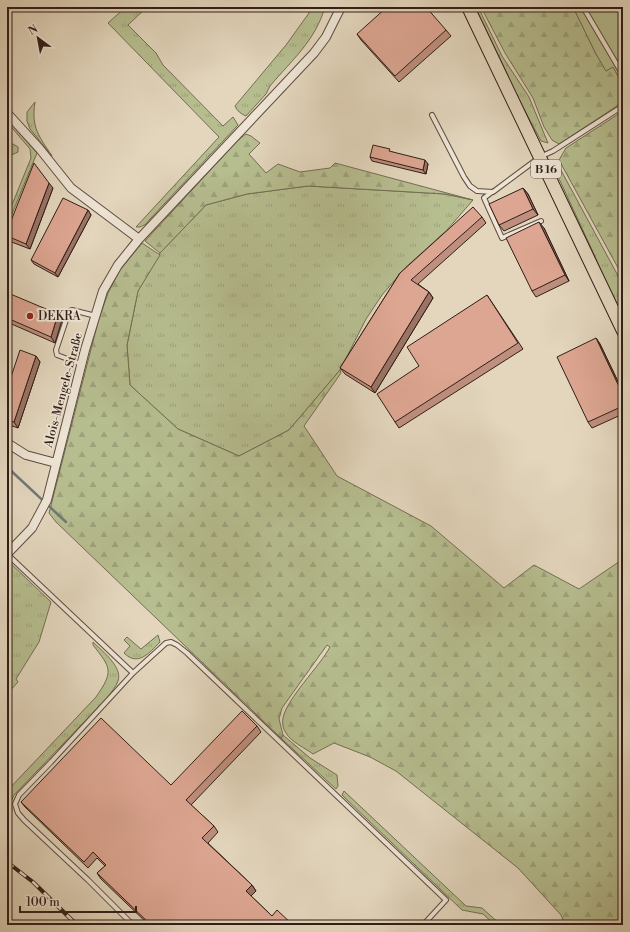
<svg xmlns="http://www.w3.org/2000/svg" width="630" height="932" viewBox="0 0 630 932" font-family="'Libre Bodoni',serif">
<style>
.grass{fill:url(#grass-tufts);stroke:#746e53}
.forest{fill:url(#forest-firs);stroke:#746e53}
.park{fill:#b6bd8f;stroke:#746e53}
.garden{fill:url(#garden-furrows);stroke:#746e53}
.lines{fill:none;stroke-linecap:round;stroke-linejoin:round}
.stream{stroke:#6f7a78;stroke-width:2.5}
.lane-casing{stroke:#5e4c40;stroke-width:6}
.street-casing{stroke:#5e4c40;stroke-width:10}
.primary-casing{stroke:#311e17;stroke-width:14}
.lane{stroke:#ede4d4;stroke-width:4}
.street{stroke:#ede4d4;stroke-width:8}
.primary{stroke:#e3d6bd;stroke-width:12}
.rail-casing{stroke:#311e17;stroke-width:4}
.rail{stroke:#ede4d4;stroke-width:2.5;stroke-dasharray:8;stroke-linecap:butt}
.wall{fill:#be8f7e;stroke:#311e17}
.shaded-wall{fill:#9b7466;stroke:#311e17}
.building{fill:#dda692;stroke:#311e17}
.poi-dot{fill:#8f2418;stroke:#ede4d4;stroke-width:1.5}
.labels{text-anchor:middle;stroke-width:3.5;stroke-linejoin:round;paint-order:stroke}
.shield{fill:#ede4d4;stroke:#695950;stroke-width:1}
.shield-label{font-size:11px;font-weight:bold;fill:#311e17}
.poi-label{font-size:12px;fill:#311e17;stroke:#ede4d4;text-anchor:start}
.street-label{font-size:12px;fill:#311e17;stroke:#ede4d4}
</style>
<defs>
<pattern id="grass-tufts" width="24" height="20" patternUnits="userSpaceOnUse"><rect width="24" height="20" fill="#b6bd8f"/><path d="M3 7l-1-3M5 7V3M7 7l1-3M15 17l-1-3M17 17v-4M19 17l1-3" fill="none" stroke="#9da27b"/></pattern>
<pattern id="forest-firs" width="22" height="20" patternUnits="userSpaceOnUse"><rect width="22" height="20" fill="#b6bd8f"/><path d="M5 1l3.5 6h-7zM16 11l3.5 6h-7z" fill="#9da27b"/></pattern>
<pattern id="garden-furrows" width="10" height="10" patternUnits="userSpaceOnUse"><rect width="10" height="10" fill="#b6bd8f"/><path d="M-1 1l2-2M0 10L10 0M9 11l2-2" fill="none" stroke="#9da27b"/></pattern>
</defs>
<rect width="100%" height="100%" fill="#e3d6bd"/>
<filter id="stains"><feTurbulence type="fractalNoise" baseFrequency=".005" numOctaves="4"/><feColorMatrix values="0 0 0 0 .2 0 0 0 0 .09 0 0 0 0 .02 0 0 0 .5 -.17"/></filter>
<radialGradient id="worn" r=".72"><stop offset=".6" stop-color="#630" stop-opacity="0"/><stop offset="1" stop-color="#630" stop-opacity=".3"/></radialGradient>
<path class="grass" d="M126,7H147L128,25L156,53L163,65L223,126L233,117L238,125L150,219L146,224L140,227H136L219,137L108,23Z
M308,7H325C315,41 292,60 270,86L266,94L246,116C241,114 237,111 235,106L286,45L309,13Z
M473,7H478L502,56L529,97L548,143L541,141L506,75Z
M35,102C31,128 39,136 52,156L30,129L27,121V112Z
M7,119L37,153L7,226V217L31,158L30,149L7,122Z
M556,161L623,285V323L593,252L555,170L554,165Z
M308,186L445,194L473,200L447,230L406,267L382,295L366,319L340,370L289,430L239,456L178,429L130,385L127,345L138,291L160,253L206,205L247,194Z
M7,560L51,602L39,642L16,679L18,682L7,694Z
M158,635L160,642C149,653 138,667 124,653L130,646L124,640L127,637L141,649Z
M93,642C102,651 123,667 118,681C116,687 111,692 108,697L14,795L11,802L12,811L9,816L7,815V791L96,697C114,671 111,668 93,645Z
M283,735L310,758L337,775L338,786L336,789L281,738Z
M344,791L466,906L482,908L501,925H495L483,914L462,910L342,795Z"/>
<path class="forest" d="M481,7H573L596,54L606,71L613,67L623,85V98L617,106L559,144L552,140L544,127L533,98L505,53Z
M623,111V277L559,160L566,148Z
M246,134L251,136L260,143L249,154L266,173L278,164L300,172L330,168L335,163L473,200L445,194L308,186L247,194L206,205L160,253L145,241L238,140Z
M142,243L160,255L138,291L127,345L130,385L178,429L239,456L289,430L340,370L341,373L304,426L337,476L431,526L504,588L534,565L579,589L623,559V925H565L561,915L518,868L396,771L370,757L334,743L313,754C305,748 291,742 286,733C283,729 282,723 283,718C287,698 320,666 330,647L327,645L282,708L279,719L283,735L281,738L56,522L49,513L98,322L108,293L120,270Z"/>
<path class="park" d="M573,7H623V85L613,67L606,71L596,54Z"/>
<path class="garden" d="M13,144L18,147V152L7,157V145Z"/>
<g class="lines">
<path class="stream" d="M7,467L66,522"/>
<g class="lane-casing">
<path id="lane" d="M583,7L623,75
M432,115L464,177L470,186L477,191L493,192L540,157L553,151L623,106
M492,192L484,198L502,238L541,221
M81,364L57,355L56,350L69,311L72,310L96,316
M7,554L133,673
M133,925L88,880L24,820L18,813L15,804L19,795L51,762L133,673L166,643L171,642L177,645L187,653L446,900L423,925"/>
</g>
<g class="street-casing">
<path id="street" d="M7,113L39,148L71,188L139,239
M7,443L26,455L56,463
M7,554L32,528L47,500L85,350L103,291L118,265L139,239L314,53L326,37L341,7"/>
</g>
<g class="primary-casing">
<path id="primary" d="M468,7L623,331"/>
</g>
<use href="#lane" class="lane"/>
<use href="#street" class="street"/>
<use href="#primary" class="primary"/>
<g class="rail-casing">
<path id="rail" d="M7,862L33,882L77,925"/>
</g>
<use href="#rail" class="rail"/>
</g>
<path class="wall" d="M446,30L451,36L399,82L361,40L357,34Z
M392,152L428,164L426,174L372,161L370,157Z
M53,188L30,249L9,241L7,238V231Z
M523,188L528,194L538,215L504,231L499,225Z
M88,210L91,215L58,277L34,264L31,260Z
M482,217L486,223L418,284L429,292L433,298L375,393L345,374L340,368L400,273Z
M544,228L569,281L536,297L532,291Z
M487,295L523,349L399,428L395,422L419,366Z
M7,297L58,314L62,320L55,343L7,322Z
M596,338L600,344L623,392V414L592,428L588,422Z
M36,356L40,362L18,428L7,424V389Z
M257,726L261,732L191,805L214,826L218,832L208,843L252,885L256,891L251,896L272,916L293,925H149L101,879L97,873L105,866L97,858L88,868L25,807L21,802L171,785Z"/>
<path class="shaded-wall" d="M425,160L428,164L426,174L423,170Z
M49,183L53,188L30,249L26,244Z
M523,188L528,194L538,215L533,209Z
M88,210L91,215L58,277L55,273Z
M539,222L544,228L569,281L565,275Z
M429,292L433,298L375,393L371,387Z
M58,314L62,320L55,343L51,337Z
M596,338L600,344L623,392V395Z
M36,356L40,362L18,428L14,422Z
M252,885L256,891L250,897L246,891Z"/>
<path class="building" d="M387,7H426L446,30L395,76L357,34Z
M373,145L390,149L389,151L425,160L423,170L370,157Z
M34,163L49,183L26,244L7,236V231Z
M523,188L533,209L499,225L489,204Z
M63,198L88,210L55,273L31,260Z
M473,207L482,217L411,280L429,292L371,387L340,368L400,273Z
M539,222L565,275L532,291L506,238Z
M8,293L58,314L51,337L7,318V297Z
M487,295L518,343L395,422L377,394L419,366L407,347Z
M596,338L623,395V406L588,422L557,357Z
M20,350L36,356L14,422L7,420V389Z
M242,711L257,726L186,800L214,826L202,838L252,885L246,891L272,916L277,910L293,925H151L97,873L106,865L93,852L84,862L21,802L101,718L171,785Z
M457,922L460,925H454Z"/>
<circle class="poi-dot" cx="30" cy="316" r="4"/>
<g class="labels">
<rect class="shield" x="531" y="160" width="30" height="18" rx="3"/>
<g class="shield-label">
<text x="546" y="173">B 16</text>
</g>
<g class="poi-label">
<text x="38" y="320">DEKRA</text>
</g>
<g class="street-label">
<text transform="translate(63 390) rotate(-75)" y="4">Alois-Mengele-Straße</text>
</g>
</g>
<rect width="630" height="932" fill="none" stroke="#e3d6bd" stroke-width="24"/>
<rect x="8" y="8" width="614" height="916" fill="none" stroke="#311e17" stroke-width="2"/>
<rect x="12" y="12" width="606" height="908" fill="none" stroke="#311e17"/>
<g transform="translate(38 38) rotate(328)" stroke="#ede4d4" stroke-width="3" paint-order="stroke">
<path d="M0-3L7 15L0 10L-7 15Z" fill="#311e17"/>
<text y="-6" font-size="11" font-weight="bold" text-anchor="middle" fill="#311e17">N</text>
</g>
<path d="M20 906v6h116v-6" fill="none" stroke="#311e17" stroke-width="2"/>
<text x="26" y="906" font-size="12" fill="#311e17" stroke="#ede4d4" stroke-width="3" paint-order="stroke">100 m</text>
<rect width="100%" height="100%" filter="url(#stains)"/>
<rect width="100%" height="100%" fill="url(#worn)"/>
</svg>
